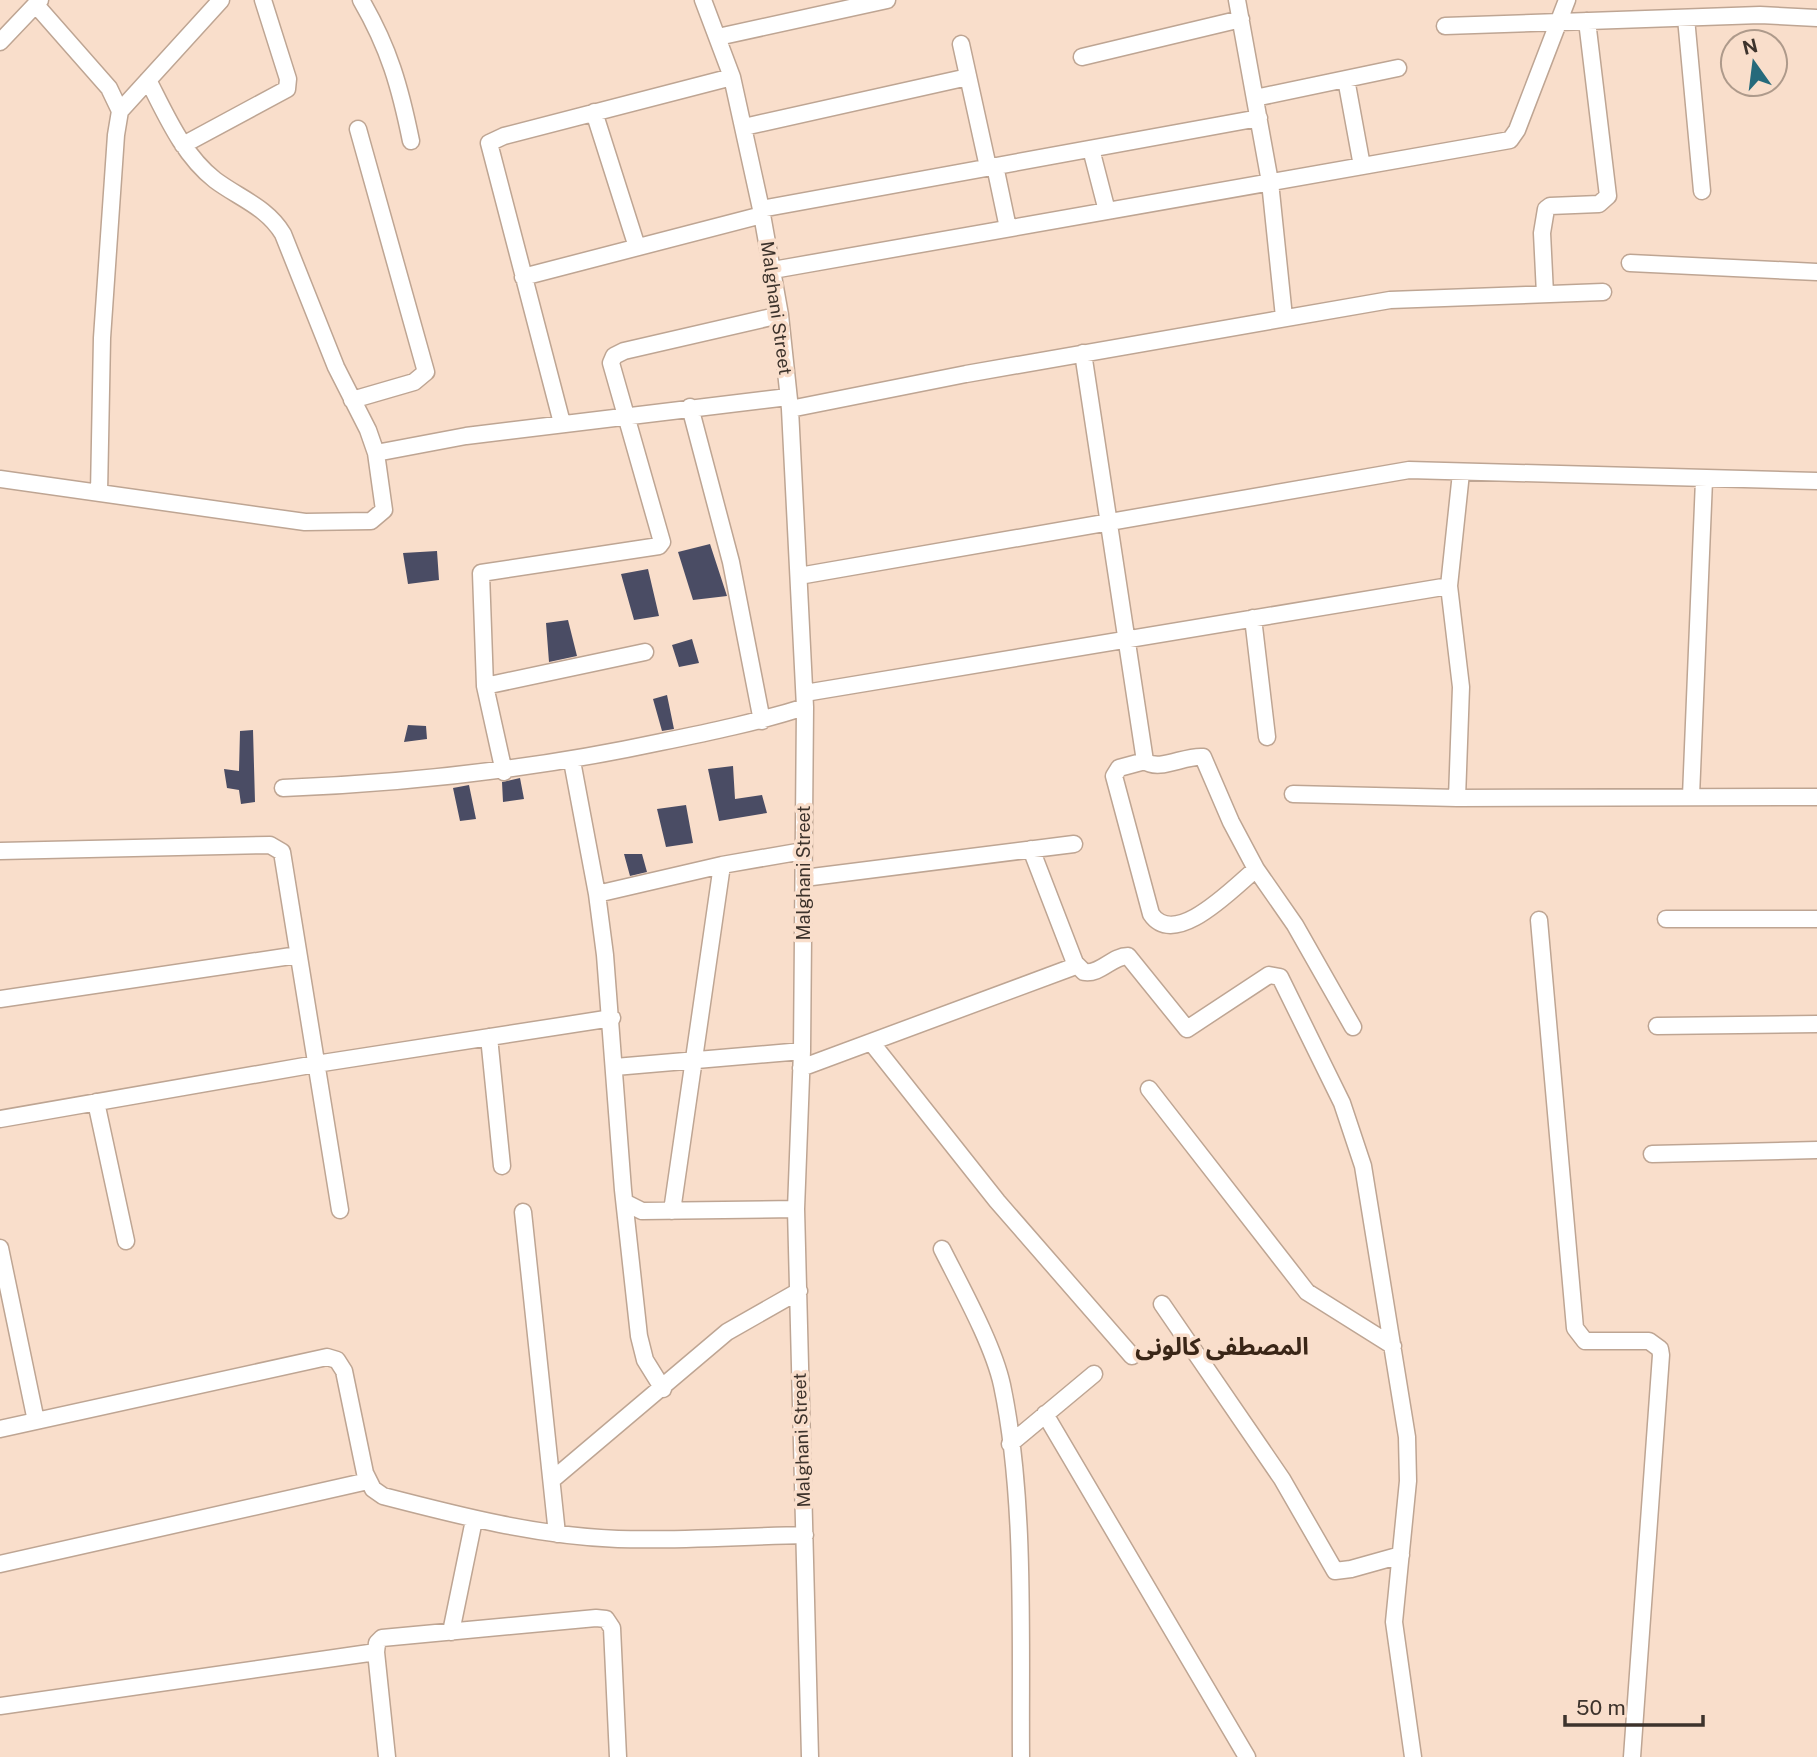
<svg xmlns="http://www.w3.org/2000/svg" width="1817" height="1757" viewBox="0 0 1817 1757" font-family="'Public Sans','Noto Sans Arabic',sans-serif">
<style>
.building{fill:#4a4c64}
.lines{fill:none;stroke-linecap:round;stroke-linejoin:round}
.street-casing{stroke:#bea593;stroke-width:19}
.street{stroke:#fff;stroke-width:16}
.labels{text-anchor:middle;stroke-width:7;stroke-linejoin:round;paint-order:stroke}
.street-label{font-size:18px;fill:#3d332c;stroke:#f9decb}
.district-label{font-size:24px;font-weight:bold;fill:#3a2617;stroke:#f9decb}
</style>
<rect width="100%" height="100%" fill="#f9decb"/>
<path class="building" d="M710,544L727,596L693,600L678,552Z
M437,551L439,580L408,584L403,553Z
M648,569L659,616L634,620L621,574Z
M568,620L577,656L549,662L546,623Z
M692,639L699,663L679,667L672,645Z
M667,695L674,729L662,731L653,699Z
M408,725L426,726L427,739L404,742Z
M253,730L255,802L241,804L239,790L227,788L224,769L239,771L240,731Z
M733,766L735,799L762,795L767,813L719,821L708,769Z
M520,778L524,799L503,802L502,782Z
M469,785L476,819L460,821L453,788Z
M686,805L693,843L666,847L657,809Z
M624,854H642L647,872L630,876Z"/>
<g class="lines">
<g class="street-casing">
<path id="street" d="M361,0C389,48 400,87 411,141
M703,0L732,77L761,209L780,315L790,409L805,707L802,1051L796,1209L810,1757
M1237,0L1270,182L1284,317
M36,5L109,88L120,111L116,135L102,338L99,493
M1686,18L1702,191
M1445,26L1760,15L1817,18
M718,37L887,0
M0,42L40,0
M961,44L988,167
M1082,57L1241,19
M1346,79L1362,166
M1255,98L1398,68
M120,111L221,0
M594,112L637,247
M744,127L968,77
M183,145L287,89L288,79L263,0
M1091,149L1107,211
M995,166L1008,228
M761,209L1259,118
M1630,263L1817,272
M773,270L1510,140L1517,130L1567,0
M523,277L762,215
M1545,294L1542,233L1546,209L1550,206L1599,204L1608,196L1587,21
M1083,353L1145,761C1159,772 1185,755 1203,757L1231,822L1256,869L1295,925L1353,1027
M352,400L414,382L426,372L358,129
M690,407L731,562L762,721
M790,409L966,374L1390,300L1603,292
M562,423L489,143L504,136L732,77
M376,453L466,436L788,397
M0,479L305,522L371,521L384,510L376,453L368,430L336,367L283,234C267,207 239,198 215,180C183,155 166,115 148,80
M799,576L1409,470L1817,481
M1253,618L1267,737
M485,686L645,652
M805,693L1449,586
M572,761L597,894L605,955L623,1190L639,1336L645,1360L663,1389
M1145,761L1119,768L1114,776L1151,914C1175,950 1234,887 1256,869
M504,772L485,686L481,573L659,546L662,542L611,363L614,356L624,351L780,315
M283,788C412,783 535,769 661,742C710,732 758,722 805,707
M1293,794L1457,798L1817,797
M1691,796L1704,480
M1457,798L1461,687L1449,586L1461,473
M1031,849L1075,963L1084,972C1100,975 1112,956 1128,956L1187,1029L1269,975L1280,977L1342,1103L1363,1166L1407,1437L1408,1481L1394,1622L1413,1757
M0,851L270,845L282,852L340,1210
M804,878L1074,844
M597,894L722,865L803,851
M1666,919H1817
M1539,920L1575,1328L1585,1341H1649L1660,1349L1661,1355L1632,1757
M0,999L298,955
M1657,1026L1817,1024
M489,1037L502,1166
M871,1042L997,1201L1132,1356
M615,1067L802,1051
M801,1068L1073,967L1075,963
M1149,1089L1307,1292L1393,1346
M96,1102L126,1241
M0,1119L316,1064L612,1018
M1652,1154L1817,1150
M626,1203L642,1211L796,1209
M672,1211L722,865
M523,1212L557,1534
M0,1248L36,1421
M942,1249C961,1287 993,1344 1002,1385C1026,1499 1020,1639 1021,1757
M1162,1304L1282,1479L1335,1571L1351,1569L1401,1555
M1045,1414L1247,1757
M0,1429L327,1357L337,1360L344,1371L365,1473L373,1489L383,1496C460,1516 538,1536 618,1539C680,1541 743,1536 805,1535
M1010,1444L1094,1374
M552,1480L727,1332L799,1291
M0,1564L368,1481
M451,1632L474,1520
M0,1706L376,1652
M387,1757L376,1652L377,1643L382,1638L596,1618L606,1619L612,1628L618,1757"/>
</g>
<use href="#street" class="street"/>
</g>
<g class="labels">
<g class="street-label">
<text transform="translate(776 308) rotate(82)" y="6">Malghani Street</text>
<text transform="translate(804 873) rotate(-90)" y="6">Malghani Street</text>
<text transform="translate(802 1440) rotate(-92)" y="6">Malghani Street</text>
</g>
<g class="district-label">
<text x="1222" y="1355">المصطفی کالونی</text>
</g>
</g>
<g transform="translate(1754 63) rotate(346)"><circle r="33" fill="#f9decb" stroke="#ae9a8b" stroke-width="2"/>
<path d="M0-5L12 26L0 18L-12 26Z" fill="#266a7b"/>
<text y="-10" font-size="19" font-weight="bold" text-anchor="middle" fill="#3d332c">N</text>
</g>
<path d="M1565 1715v10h138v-10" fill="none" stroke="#3d332c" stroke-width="3.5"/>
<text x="1576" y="1715" font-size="21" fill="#3d332c" stroke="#f9decb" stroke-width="5" paint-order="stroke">50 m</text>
</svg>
